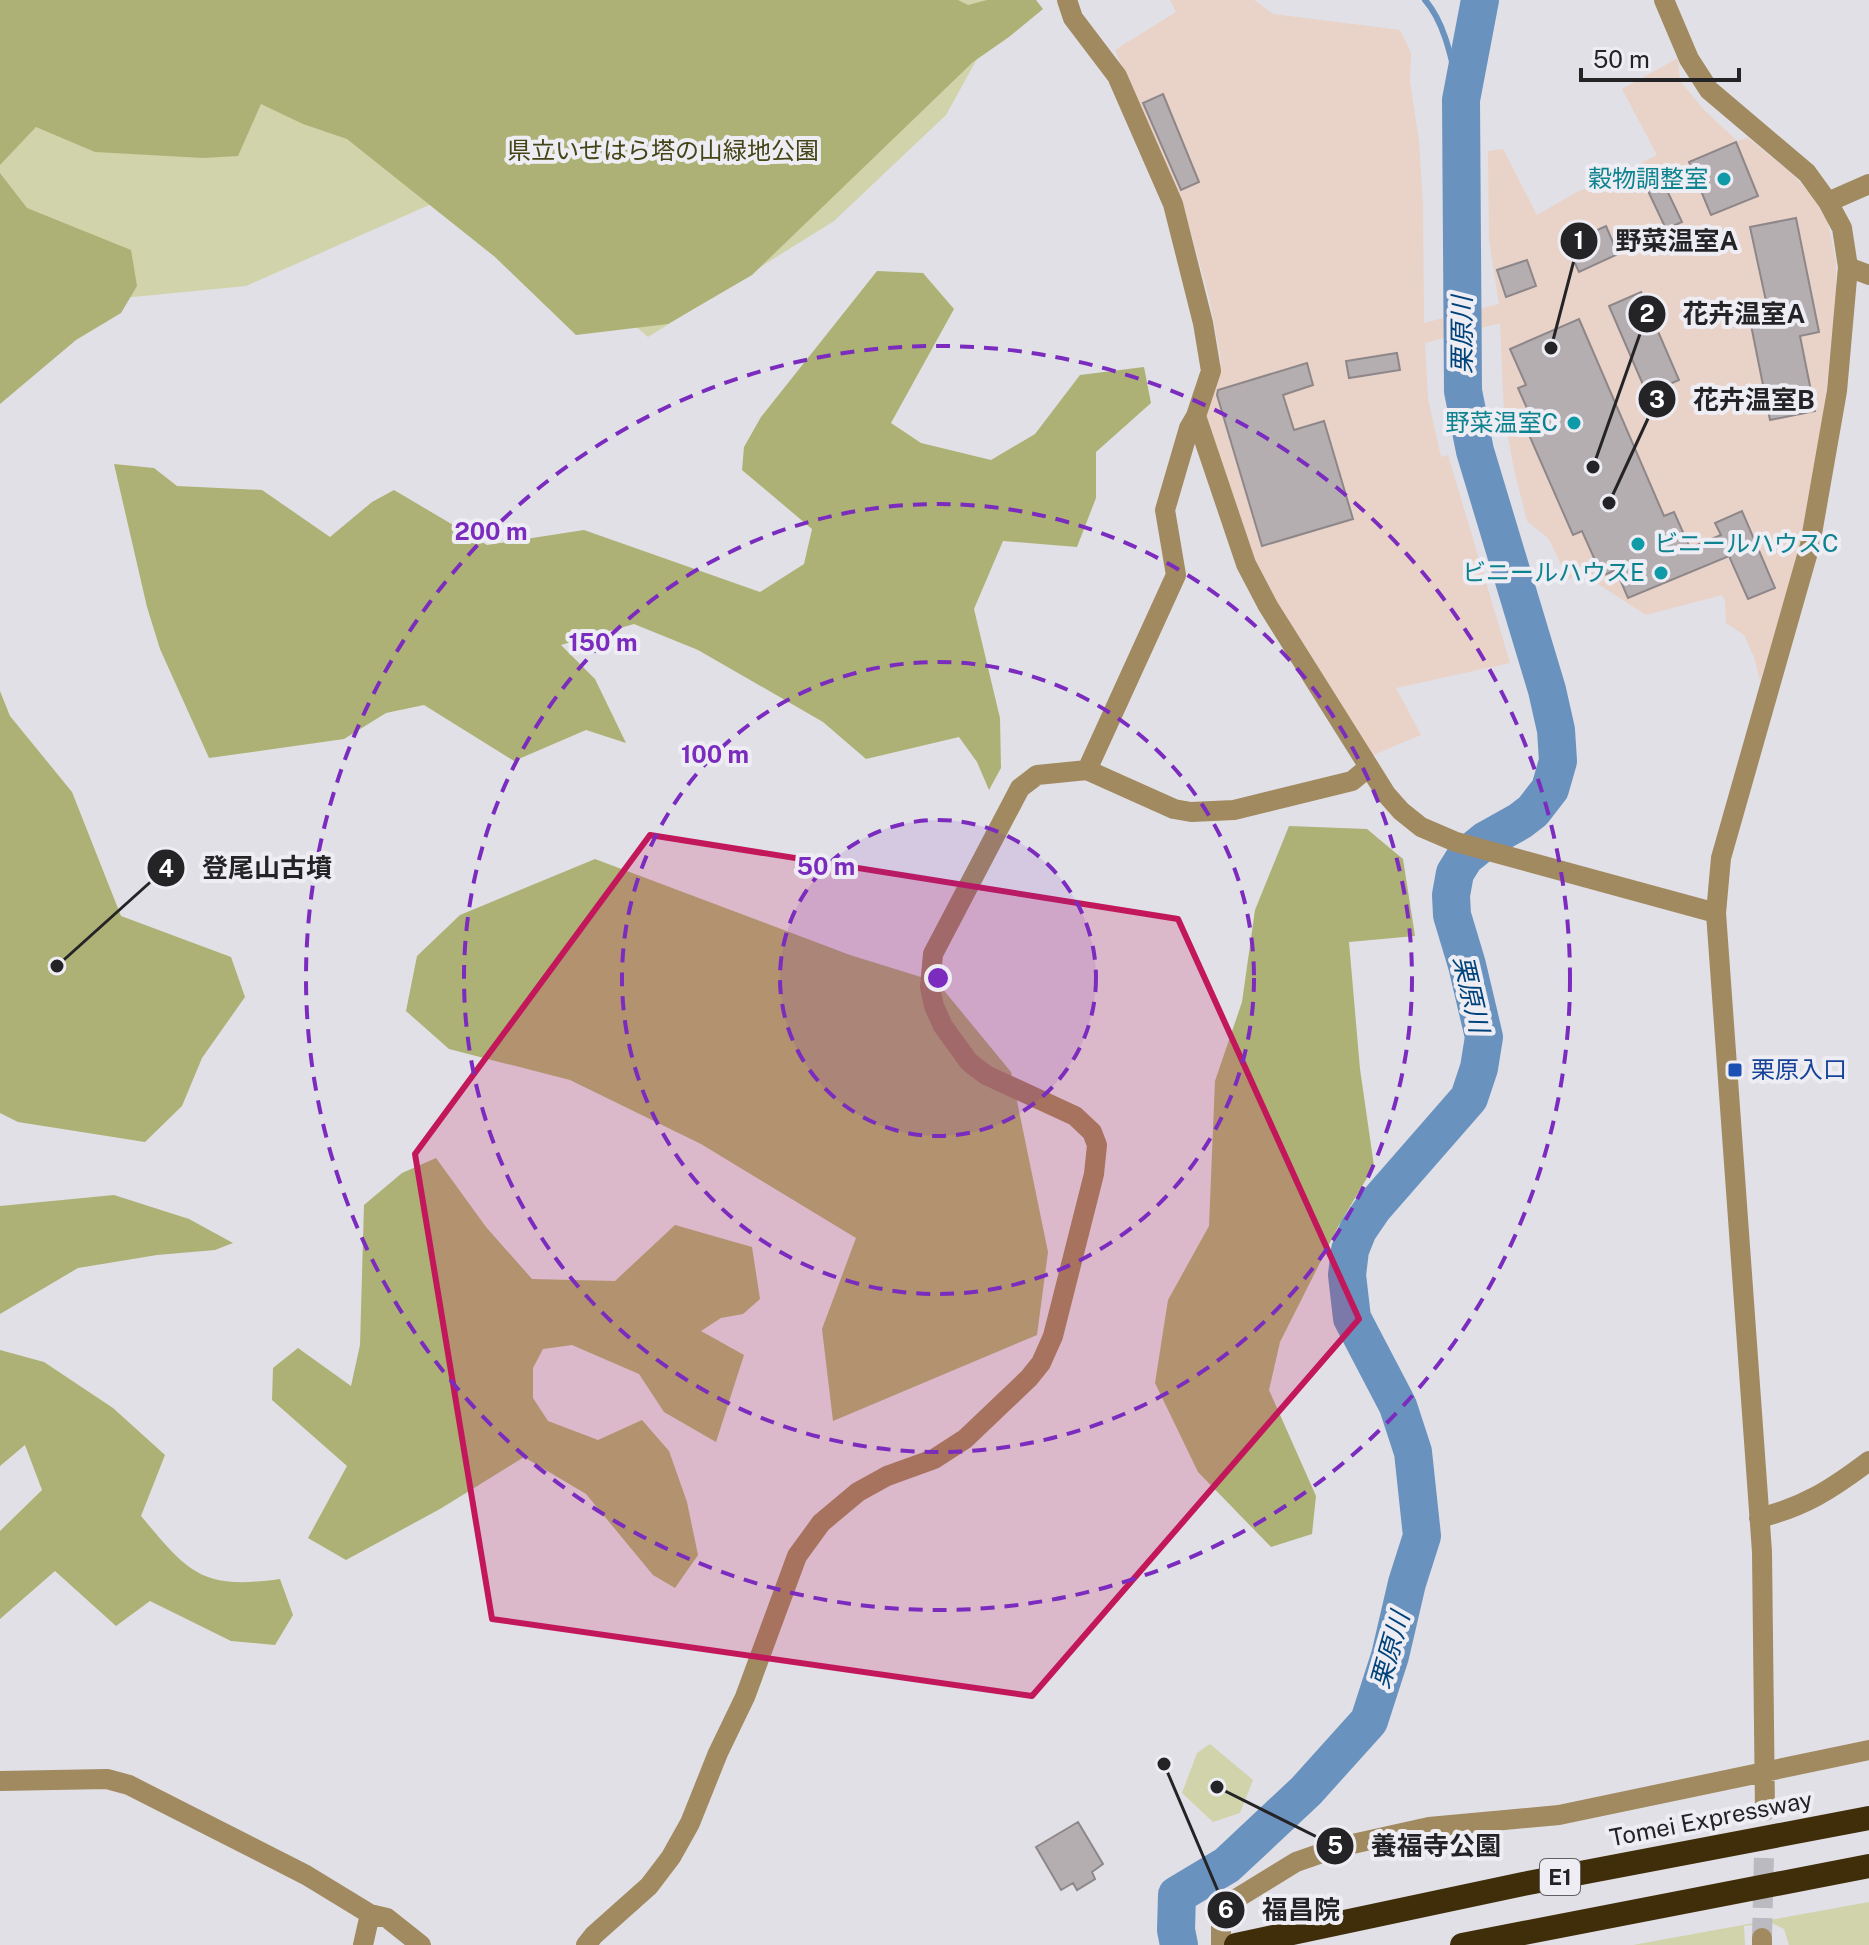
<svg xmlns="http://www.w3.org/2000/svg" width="1869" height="1945" viewBox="0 0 1869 1945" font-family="'Public Sans','Noto Sans JP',sans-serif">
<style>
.education{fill:#e9d2c7}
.green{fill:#d1d3aa}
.forest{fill:#aeb175}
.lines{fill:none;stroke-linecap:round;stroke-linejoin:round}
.stream{stroke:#6a92bf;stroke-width:6}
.river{stroke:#6a92bf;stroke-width:38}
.building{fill:#b5aeb0;stroke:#8e878a;stroke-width:2}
.minor-tunnel{stroke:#bbbac0;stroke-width:20;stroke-dasharray:20 10;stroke-linecap:butt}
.minor{stroke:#a18960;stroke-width:20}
.highway{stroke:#402e0a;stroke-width:24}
.marked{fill:#c2185b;fill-opacity:0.2;stroke:#c2185b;stroke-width:6;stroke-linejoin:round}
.ring{fill:none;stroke:#7b2cbf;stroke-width:4;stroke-dasharray:14 10}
.culture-dot{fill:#0f9aa8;stroke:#eeedf4;stroke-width:3}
.transit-dot{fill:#1a4fb4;stroke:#eeedf4;stroke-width:3}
.labels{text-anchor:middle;stroke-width:8;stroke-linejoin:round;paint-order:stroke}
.shield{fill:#eeedf4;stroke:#616064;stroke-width:2}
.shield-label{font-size:22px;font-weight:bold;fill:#242426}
.park-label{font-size:24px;fill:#444416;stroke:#eeedf4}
.culture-label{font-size:24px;fill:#0d838f;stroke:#eeedf4;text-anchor:end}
.transit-label{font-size:24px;fill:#164399;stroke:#eeedf4;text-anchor:start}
.street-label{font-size:24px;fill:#242426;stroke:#eeedf4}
.water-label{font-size:26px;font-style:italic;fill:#00437a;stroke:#eeedf4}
.centre{fill:#7b2cbf;stroke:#eeedf4;stroke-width:4}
.ring-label{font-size:24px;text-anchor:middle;font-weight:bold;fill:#7b2cbf;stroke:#eeedf4;stroke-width:8;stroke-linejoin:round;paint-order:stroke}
.leader{fill:none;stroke:#242426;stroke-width:3}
.callout-dot{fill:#242426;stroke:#eeedf4;stroke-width:3}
.mark-label{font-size:24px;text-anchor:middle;font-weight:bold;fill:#fff}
.callout-label{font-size:26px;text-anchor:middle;font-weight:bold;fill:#242426;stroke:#eeedf4;stroke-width:8;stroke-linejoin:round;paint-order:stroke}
</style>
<rect width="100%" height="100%" fill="#e1e0e6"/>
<path class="education" d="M1170,0H1254L1273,14L1400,30L1411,53L1410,81L1419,142L1423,204L1424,323L1499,304L1489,240L1488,151L1503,149L1537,215L1577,192L1607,180L1657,155L1622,89L1678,58L1680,81L1705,111L1737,141L1748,138L1790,172L1810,193L1828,223L1836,261V289L1825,405L1811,497L1785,602L1760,681L1754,657L1744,635L1726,623L1725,600L1722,595L1646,615L1598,584L1584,563L1569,580L1548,538L1527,521L1514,470L1504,413L1500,323L1425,343L1428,399L1441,457L1448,455L1510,663L1396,688L1421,735L1371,756L1272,595L1249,549L1206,417L1221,361L1210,301L1182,200L1170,182L1115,50L1176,12Z"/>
<path class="green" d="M0,0H991L1008,3L946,115L834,221L648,337L472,186L246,286L0,310Z
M1210,1744L1253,1780L1240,1813L1213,1822L1182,1793L1197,1753Z
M1869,1902V1945H1789L1784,1929L1772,1923L1744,1926L1745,1945H1633Z"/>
<path class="forest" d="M0,0H958L968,5L987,0H1036L1043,9L1009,37L973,62L752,275L668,324L576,335L495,257L347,139L303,124L261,104L238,156L203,158L95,152L36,127L0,165Z
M0,173L27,208L131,250L137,286L121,313L76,340L0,404Z
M877,271L923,273L954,309L891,423L921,443L991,460L1035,434L1080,375L1144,367L1151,403L1096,452V498L1077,547L1003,541L974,609L1000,718L1001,768L989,790L977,762L959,737L866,759L823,722L698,650L634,624L561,645L595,679L626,743L586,730L514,761L424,705L386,713L344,739L209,758L160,649L147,607L114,464L154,468L177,486L262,490L330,537L372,502L394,490L487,545L584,530L760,592L804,564L812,529L742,470L744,447L761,417Z
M0,691L10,716L72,792L121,916L231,957L245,997L202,1058L182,1106L145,1142L18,1122L0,1113Z
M1289,826L1367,829L1403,859L1415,936L1349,942L1360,1069L1374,1166L1339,1225L1280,1342L1269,1390L1316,1496L1312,1534L1271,1547L1198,1472L1155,1383L1168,1300L1209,1226L1215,1081L1242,1002L1255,910Z
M595,859L850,955L937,982L1011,1072L1048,1252L1037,1335L833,1421L822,1329L856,1238L701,1144L570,1080L449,1049L406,1011L417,956L460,915Z
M436,1158L486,1227L532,1279L615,1281L675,1225L752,1247L760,1299L743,1314L721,1318L701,1331L744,1355L716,1442L664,1412L639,1374L572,1345L543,1349L533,1368V1398L548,1421L598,1440L642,1420L669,1451L687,1502L698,1555L675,1588L653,1575L586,1494L524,1457L440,1509L346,1560L308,1538L347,1466L272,1400L273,1368L298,1348L351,1386L360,1345L364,1205L402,1173Z
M114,1195L189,1219L233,1243L215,1250L157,1255L78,1268L0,1314V1206Z
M0,1350L44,1362L113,1408L165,1455L141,1516C189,1573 201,1590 280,1579L293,1615L275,1645L231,1641L150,1601L116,1626L55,1571L0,1619V1531L42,1490L25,1445L0,1466Z"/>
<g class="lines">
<path class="stream" d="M1425,0C1447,25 1453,68 1461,100"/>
<path class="river" d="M1179,1945L1176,1930L1177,1895L1227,1865L1306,1791L1369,1721L1390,1656L1407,1583L1422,1536L1413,1452L1398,1406L1352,1318L1347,1275L1350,1250L1358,1230L1373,1208L1469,1098L1479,1068L1484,1037L1467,965L1452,915L1451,895L1455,873L1465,857L1486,840L1520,821L1533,811L1550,789L1558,761L1556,730L1547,690L1475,451L1463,391L1461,100L1480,0"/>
</g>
<path class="building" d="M1163,94L1199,182L1181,190L1143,103Z
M1736,142L1758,196L1711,215L1689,162Z
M1655,165L1682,222L1666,229L1639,172Z
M1796,218L1819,332L1800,336L1815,411L1770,420L1747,305L1766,301L1750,227Z
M1606,226L1618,254L1579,272L1566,244Z
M1527,260L1536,286L1506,297L1497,270Z
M1641,292L1679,380L1647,394L1609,306Z
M1579,319L1664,516L1674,512L1690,548L1721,535L1715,523L1742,511L1775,588L1748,599L1729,556L1628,598L1616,570L1602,576L1582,531L1573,535L1526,428L1534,424L1518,388L1526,385L1510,349Z
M1397,353L1400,370L1349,378L1346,361Z
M1307,363L1313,385L1283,395L1294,430L1324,421L1353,519L1262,546L1217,395L1218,390Z
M1078,1822L1103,1864L1092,1872L1095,1879L1077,1890L1073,1883L1061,1890L1036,1847Z"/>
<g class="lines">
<path class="minor-tunnel" d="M1762,1938L1765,1811"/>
<path class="minor" d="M1067,0L1073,18L1117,76L1173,204L1203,323L1211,371L1196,416L1189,428L1165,510L1176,575L1087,770
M1664,0L1689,59L1709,90L1807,173L1828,202L1842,228L1848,267L1837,391L1810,545L1721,858L1716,913L1762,1552L1765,1811
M1828,202L1869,184
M1848,267L1869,275
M1196,416L1246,564L1268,606L1386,794L1401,811L1421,827L1456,842L1716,913
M1759,1518C1804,1507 1832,1489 1869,1461
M0,1781L107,1779L129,1785L306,1875L370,1914L387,1918L421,1945
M363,1945L370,1914
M586,1945L594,1935L649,1886L671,1857L690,1823L718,1753L745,1697L797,1556L821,1523L858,1492L887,1476L934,1459L965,1439L1029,1378L1041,1363L1053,1336L1094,1174L1097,1145L1092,1132L1075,1116L986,1075L969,1062L943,1026L934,1006L930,987L933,954L1020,788L1037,775L1087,770L1174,809L1191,812L1234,810L1352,781L1369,767
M1221,1945V1908L1296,1862L1339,1847L1429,1827L1559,1815L1869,1750
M1762,1945V1938"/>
<path class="highway" d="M1236,1945L1523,1884L1869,1818
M1462,1945L1869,1866"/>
</g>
<path class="marked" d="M650,835L1178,919L1359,1319L1032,1696L492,1619L415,1154Z"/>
<circle cx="938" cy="978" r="158" fill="#7b2cbf" fill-opacity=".12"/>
<g class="ring">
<circle cx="938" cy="978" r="158"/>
<circle cx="938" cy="978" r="316"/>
<circle cx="938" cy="978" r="474"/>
<circle cx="938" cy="978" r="632"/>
</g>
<g class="culture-dot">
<circle cx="1724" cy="179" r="8"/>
<circle cx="1574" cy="423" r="8"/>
<circle cx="1638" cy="544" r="8"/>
<circle cx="1661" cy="573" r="8"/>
</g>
<rect class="transit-dot" x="1727" y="1062" width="16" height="16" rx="4"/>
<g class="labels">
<rect class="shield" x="1540" y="1859" width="40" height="36" rx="6"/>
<g class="shield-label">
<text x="1560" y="1885">E1</text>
</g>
<g class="park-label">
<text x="663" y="159">県立いせはら塔の山緑地公園</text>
</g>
<g class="culture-label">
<text x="1708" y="187">穀物調整室</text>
<text x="1558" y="431">野菜温室C</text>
<text x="1654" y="552" text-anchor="start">ビニールハウスC</text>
<text x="1645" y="581">ビニールハウスE</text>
</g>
<g class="transit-label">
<text x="1751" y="1078">栗原入口</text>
</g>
<g class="street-label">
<text transform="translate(1711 1819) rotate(-11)" y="8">Tomei Expressway</text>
</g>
<g class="water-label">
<text transform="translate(1462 335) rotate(-90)" y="9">栗原川</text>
<text transform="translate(1471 994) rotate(77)" y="9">栗原川</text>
<text transform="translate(1390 1650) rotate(-74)" y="9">栗原川</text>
</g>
</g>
<circle cx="938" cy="978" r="12" class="centre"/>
<g class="ring-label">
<text x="491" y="540">200 m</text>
<text x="603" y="651">150 m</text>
<text x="715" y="763">100 m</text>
<text x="826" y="875">50 m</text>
</g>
<path class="leader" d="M1551 348L1579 241M1593 467L1647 314M1609 503L1657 399M57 966L166 868M1217 1787L1335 1846M1164 1764L1226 1910"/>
<g class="callout-dot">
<circle cx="1551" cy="348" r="8"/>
<circle cx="1593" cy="467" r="8"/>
<circle cx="1609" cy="503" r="8"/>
<circle cx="57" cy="966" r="8"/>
<circle cx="1217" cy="1787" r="8"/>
<circle cx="1164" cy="1764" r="8"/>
<circle cx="1579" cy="241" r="20"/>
<circle cx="1647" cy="314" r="20"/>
<circle cx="1657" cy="399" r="20"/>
<circle cx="166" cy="868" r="20"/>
<circle cx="1335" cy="1846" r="20"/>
<circle cx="1226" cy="1910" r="20"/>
</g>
<g class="mark-label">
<text x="1579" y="249">1</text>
<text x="1647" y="322">2</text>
<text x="1657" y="408">3</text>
<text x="166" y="877">4</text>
<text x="1335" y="1854">5</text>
<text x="1226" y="1918">6</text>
</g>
<g class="callout-label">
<text x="1677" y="250">野菜温室A</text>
<text x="1744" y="323">花卉温室A</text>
<text x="1754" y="409">花卉温室B</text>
<text x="267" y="877">登尾山古墳</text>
<text x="1436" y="1855">養福寺公園</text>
<text x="1301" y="1919">福昌院</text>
</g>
<path d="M1581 68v12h158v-12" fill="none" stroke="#242426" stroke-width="4"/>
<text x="1593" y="68" font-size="24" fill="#242426" stroke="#eeedf4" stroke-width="6" paint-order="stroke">50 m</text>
</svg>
